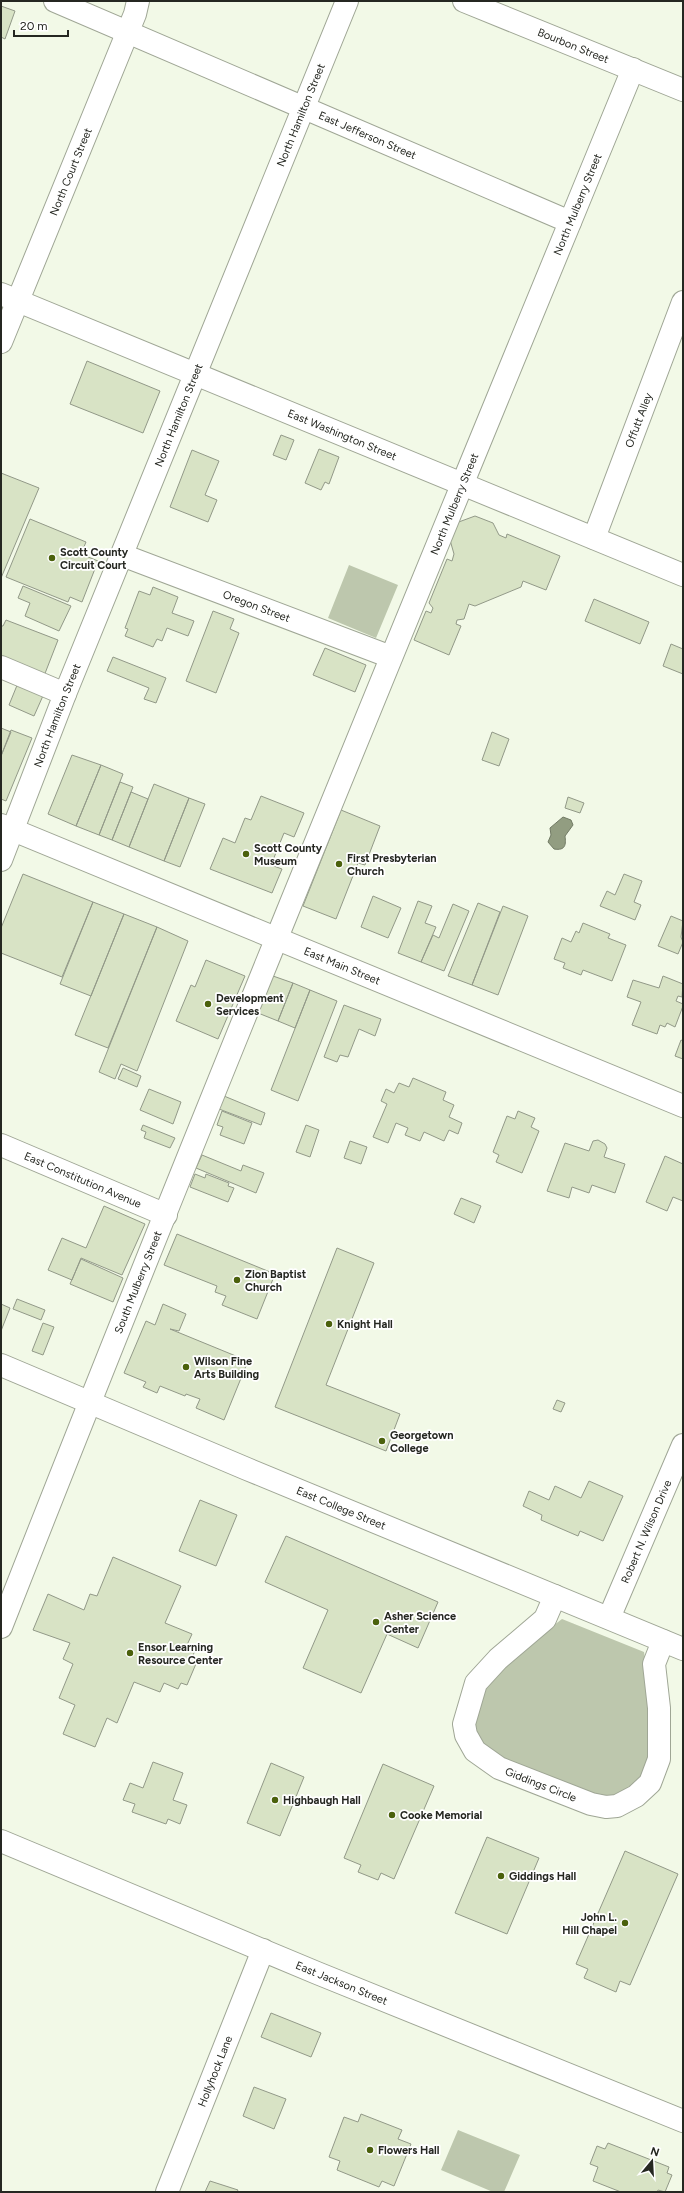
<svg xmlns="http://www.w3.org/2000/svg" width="684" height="2193" viewBox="0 0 684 2193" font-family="Figtree,sans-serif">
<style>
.green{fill:#bdc7ad}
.water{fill:#929d81;stroke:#717a64}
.building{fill:#d8e3c5;stroke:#929988}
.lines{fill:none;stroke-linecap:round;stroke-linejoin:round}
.street-casing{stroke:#9fa695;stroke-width:24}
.secondary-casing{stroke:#9fa695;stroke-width:24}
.primary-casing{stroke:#9fa695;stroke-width:24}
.street{stroke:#fff;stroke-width:22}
.secondary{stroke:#fff;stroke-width:22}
.primary{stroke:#fff;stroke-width:22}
.poi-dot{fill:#4b610c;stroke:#fff;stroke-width:1.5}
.labels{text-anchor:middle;stroke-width:3.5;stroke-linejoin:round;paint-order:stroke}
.street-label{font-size:11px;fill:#252721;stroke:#fff}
.poi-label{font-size:11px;font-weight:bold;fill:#252721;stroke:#fff;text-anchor:start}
</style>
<rect width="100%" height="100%" fill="#f2f9e7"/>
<path class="green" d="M349,565L398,585L376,638L328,618Z
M562,1619L644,1652C649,1694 667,1755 632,1789C625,1796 613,1797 603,1798L497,1757C489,1750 478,1742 475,1731C473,1719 475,1700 482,1690C499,1664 538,1638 562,1619Z
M458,2130L520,2155L504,2192H493L441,2170Z"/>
<path class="water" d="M563,817L571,820L573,825L565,836C566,844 566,851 554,849L548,842L551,835L550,828Z"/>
<path class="building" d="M1,6L15,11L5,39L1,37Z
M87,361L160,391L143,433L70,404Z
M281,435L294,440L286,460L273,455Z
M319,449L339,457L329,484L325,482L321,490L305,483Z
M192,450L219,461L205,495L217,500L208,522L170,507Z
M1,473L39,488L1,578Z
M475,516L493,523L499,535L506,538L507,534L560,556L546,590L523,581L521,587L475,606L469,604L464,619L457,620L456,624L461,626L449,655L414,640L426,611L431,613L433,608L429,603L447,559L452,561L454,554L450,540L456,523Z
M30,519L86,542L81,554L98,561L82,602L70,597L68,602L6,577Z
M23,586L71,606L59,631L25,616L30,603L18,598Z
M153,587L178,597L172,613L194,621L188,636L167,628L162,641L157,639L153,647L125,636L128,629L125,628L139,591L150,595Z
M594,599L649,622L640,644L585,621Z
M213,611L234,619L230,629L239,633L216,693L186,681Z
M6,620L58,640L44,676L1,659V626H3Z
M671,644L683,649V674L663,666Z
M325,648L366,665L355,692L313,675Z
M113,657L166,678L156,703L144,699L149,688L107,671Z
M20,678L46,689L34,716L9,705Z
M1,728L11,732L1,756Z
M11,730L32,738L6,801L1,799V756Z
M492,732L509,739L499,766L482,760Z
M72,755L101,765L76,826L48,814Z
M101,765L123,774L99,835L76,826Z
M120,782L133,787L112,840L99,835Z
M154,784L189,798L164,861L129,847Z
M131,792L148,799L129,847L112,840Z
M261,796L304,813L294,837L284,833L271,865L282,869L272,893L210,869L223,838L235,843L245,818L251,820Z
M568,797L584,803L580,813L565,808Z
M189,798L205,804L180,867L164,861Z
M341,810L380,826L365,865L358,863L336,919L303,906Z
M23,874L93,902L62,977L1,953V928Z
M624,874L642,881L634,902L641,905L635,920L600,906L607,891L615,895Z
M373,896L401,908L388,938L361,927Z
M418,901L432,906L425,923L436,927L421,962L398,953Z
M93,902L124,914L91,996L60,984Z
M478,903L500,912L472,985L448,976Z
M453,904L469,911L444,971L421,962L433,935L439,938Z
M503,906L528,916L498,995L472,985Z
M124,914L157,927L108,1048L75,1035Z
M671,916L683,921L681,937L683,942L678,954L658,946Z
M583,923L610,934L608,938L626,945L612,981L583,970L581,975L563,968L565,963L554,959L562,938L571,942L576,931L579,933Z
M157,927L188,941L137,1071L121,1064L115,1079L99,1072Z
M206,960L245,976L218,1039L176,1021L191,985L195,987Z
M273,976L293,983L278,1021L258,1013Z
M663,976L683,984L682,997L678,996L676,1001L683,1004V1006L675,1027L667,1023L665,1027L660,1025L657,1034L632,1025L641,1002L627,997L633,980L659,988Z
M293,983L310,990L295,1028L278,1021Z
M310,990L337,1001L298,1101L271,1090Z
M344,1005L381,1019L375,1036L359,1029L348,1057L340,1055L337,1062L324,1057Z
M681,1040L683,1041V1059L675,1056Z
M123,1068L141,1076L137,1087L118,1079Z
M413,1078L446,1092L443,1100L454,1105L449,1117L462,1123L458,1134L449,1130L444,1141L424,1132L420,1141L405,1135L408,1128L396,1123L388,1143L373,1137L387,1104L381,1101L386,1089L394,1093L399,1083L409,1087Z
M149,1089L181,1102L173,1124L140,1110Z
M224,1096L265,1113L261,1125L219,1109Z
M222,1111L252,1123L244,1144L220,1135L223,1127L217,1125Z
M518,1111L535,1118L531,1127L539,1131L522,1173L496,1162L499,1155L493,1152L507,1116L515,1119Z
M143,1125L175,1138L170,1148L144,1138L146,1132L141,1130Z
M306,1125L319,1130L310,1157L296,1152Z
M598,1140L605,1144L607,1148L604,1157L625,1164L615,1193L592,1185L589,1193L572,1187L569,1198L547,1191L565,1143L589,1151L593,1141Z
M350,1141L367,1147L361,1164L344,1158Z
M202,1155L241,1171L243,1165L264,1173L256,1193L196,1168Z
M665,1156L683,1164V1201L673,1197L667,1211L646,1202Z
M195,1174L205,1178L206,1174L229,1183L228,1186L234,1188L228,1202L190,1187Z
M461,1198L481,1206L474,1223L454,1214Z
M104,1206L145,1224L122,1275L81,1258L72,1280L48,1270L62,1238L86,1248Z
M177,1234L275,1274L257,1319L222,1305L226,1296L215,1292L217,1286L164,1265Z
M337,1248L374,1263L326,1385L400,1414L386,1451L275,1407Z
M81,1259L123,1278L113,1302L70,1284Z
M17,1299L45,1310L41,1320L13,1309Z
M1,1304L10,1308L1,1331Z
M163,1304L186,1314L179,1331L170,1329L248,1361L224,1420L196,1408L200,1399L186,1394L185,1396L160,1386L157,1393L143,1387L146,1382L124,1373L146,1321L155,1325Z
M43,1323L54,1327L43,1355L32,1351Z
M557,1400L565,1403L561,1412L553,1409Z
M589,1481L623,1496L603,1541L580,1531L578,1536L541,1520L542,1515L523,1506L529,1491L549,1500L555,1486L581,1498Z
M200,1500L237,1515L216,1566L179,1551Z
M286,1536L438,1602L418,1648L387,1634L361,1693L303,1668L328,1610L265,1582Z
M113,1557L181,1586L165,1623L192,1634L187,1645L196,1649L192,1657L198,1659L187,1685L181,1683L178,1689L164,1683L160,1692L134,1682L117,1723L107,1718L95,1747L63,1734L75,1705L59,1698L73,1664L63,1659L70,1643L33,1630L48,1594L84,1610L90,1594L97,1596Z
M153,1762L183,1773L173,1800L187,1805L180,1824L168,1819L166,1824L132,1812L135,1804L123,1800L130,1783L143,1788Z
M271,1763L304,1777L280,1836L247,1823Z
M383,1764L434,1786L394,1879L381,1873L378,1880L358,1872L361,1865L344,1858Z
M487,1837L539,1858L507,1934L455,1913Z
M625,1851L678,1874L630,1985L620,1981L616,1992L584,1978L588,1969L576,1964Z
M271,2013L321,2033L311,2057L261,2037Z
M254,2087L286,2099L274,2129L243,2116Z
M361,2114L402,2130L398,2139L411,2144L394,2186L382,2181L379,2187L337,2170L340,2161L329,2157L344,2117L358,2122Z
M608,2143L669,2167L667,2173L672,2175L665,2192L658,2190L657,2192H621L593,2181L598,2167L590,2164L597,2146L605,2149Z
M210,2181L238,2190L237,2192H205Z"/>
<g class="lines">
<g class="street-casing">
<g id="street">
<path id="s1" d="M55,1L570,222"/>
<path id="s2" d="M464,1L683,90"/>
<path id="s3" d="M1,342L135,14L138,1"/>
<path id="s4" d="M594,538L683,302"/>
<path id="s5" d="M122,555L391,657"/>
<path d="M1,667L65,694"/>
<path id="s6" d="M1,860L65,694L347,1"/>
<path id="s7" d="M1,1145L166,1215"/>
<path id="s8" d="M1,1365L247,1469L683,1649"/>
<path id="s9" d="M555,1596L545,1619L498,1659L476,1683L464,1724L466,1735L475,1751L499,1768L591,1804L606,1807L617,1806L636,1796L650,1783L659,1759V1708L654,1664L663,1641"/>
<path id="s10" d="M609,1618L683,1445"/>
<path id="s11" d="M1,1627C206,1105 420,587 633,69"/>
<path id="s12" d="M1,1841L317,1973L683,2121"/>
<path id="s13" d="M167,2192L263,1950"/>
</g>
</g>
<g class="secondary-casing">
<g id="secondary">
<path id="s14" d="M1,294L683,575"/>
</g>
</g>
<g class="primary-casing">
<g id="primary">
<path id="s15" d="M1,825L683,1106"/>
</g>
</g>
<use href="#street" class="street"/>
<use href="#secondary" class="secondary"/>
<use href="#primary" class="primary"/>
</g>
<g class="poi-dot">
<circle cx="52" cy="558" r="4"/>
<circle cx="246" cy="854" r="4"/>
<circle cx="339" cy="864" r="4"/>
<circle cx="208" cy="1004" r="4"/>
<circle cx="237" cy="1280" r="4"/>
<circle cx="329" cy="1324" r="4"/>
<circle cx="186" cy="1367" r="4"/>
<circle cx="382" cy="1441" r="4"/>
<circle cx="376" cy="1622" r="4"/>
<circle cx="130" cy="1653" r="4"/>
<circle cx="275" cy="1800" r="4"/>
<circle cx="392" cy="1815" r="4"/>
<circle cx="501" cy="1876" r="4"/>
<circle cx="625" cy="1923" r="4"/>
<circle cx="370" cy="2150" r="4"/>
</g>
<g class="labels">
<g class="street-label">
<text dy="4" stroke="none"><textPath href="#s2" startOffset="118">Bourbon Street</textPath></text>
<text dy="4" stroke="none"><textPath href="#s6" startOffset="803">North Hamilton Street</textPath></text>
<text dy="4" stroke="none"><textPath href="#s1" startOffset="340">East Jefferson Street</textPath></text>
<text dy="4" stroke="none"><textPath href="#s3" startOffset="184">North Court Street</textPath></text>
<text dy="4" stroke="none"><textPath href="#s11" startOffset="1535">North Mulberry Street</textPath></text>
<text dy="4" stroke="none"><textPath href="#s6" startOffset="479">North Hamilton Street</textPath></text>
<text dy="4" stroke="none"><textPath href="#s4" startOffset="126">Offutt Alley</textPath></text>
<text dy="4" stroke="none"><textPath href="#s14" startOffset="369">East Washington Street</textPath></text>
<text dy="4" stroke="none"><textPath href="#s11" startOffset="1211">North Mulberry Street</textPath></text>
<text dy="4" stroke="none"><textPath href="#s5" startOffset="144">Oregon Street</textPath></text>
<text dy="4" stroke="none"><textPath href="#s6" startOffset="155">North Hamilton Street</textPath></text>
<text dy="4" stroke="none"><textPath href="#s15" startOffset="369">East Main Street</textPath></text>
<text dy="4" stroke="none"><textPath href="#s7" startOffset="89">East Constitution Avenue</textPath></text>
<text dy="4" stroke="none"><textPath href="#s11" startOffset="371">South Mulberry Street</textPath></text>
<text dy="4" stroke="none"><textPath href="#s8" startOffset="369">East College Street</textPath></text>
<text dy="4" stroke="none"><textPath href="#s10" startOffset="94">Robert N. Wilson Drive</textPath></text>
<text dy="4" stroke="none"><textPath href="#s9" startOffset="266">Giddings Circle</textPath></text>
<text dy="4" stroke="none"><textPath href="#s12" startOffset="369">East Jackson Street</textPath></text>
<text dy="4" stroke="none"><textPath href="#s13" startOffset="130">Hollyhock Lane</textPath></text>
</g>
<g class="poi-label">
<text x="60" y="556">Scott County<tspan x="60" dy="13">Circuit Court</tspan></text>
<text x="254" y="852">Scott County<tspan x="254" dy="13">Museum</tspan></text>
<text x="347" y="862">First Presbyterian<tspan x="347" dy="13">Church</tspan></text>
<text x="216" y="1002">Development<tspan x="216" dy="13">Services</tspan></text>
<text x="245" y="1278">Zion Baptist<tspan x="245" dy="13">Church</tspan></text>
<text x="337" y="1328">Knight Hall</text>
<text x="194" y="1365">Wilson Fine<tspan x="194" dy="13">Arts Building</tspan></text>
<text x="390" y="1439">Georgetown<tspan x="390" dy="13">College</tspan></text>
<text x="384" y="1620">Asher Science<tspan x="384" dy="13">Center</tspan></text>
<text x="138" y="1651">Ensor Learning<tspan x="138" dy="13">Resource Center</tspan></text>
<text x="283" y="1804">Highbaugh Hall</text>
<text x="400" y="1819">Cooke Memorial</text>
<text x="509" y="1880">Giddings Hall</text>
<text x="617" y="1921" text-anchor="end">John L.<tspan x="617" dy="13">Hill Chapel</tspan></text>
<text x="378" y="2154">Flowers Hall</text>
</g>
</g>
<rect width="684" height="2193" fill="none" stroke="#252721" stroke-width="4"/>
<g transform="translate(652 2161) rotate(18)" stroke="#ffffff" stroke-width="3" paint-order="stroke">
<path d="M0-3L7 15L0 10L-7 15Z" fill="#252721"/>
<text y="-6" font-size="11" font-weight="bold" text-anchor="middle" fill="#252721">N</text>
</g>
<path d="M14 30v6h54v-6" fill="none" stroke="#252721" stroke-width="2"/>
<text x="20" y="30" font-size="12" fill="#252721" stroke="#ffffff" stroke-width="3" paint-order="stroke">20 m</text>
</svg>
